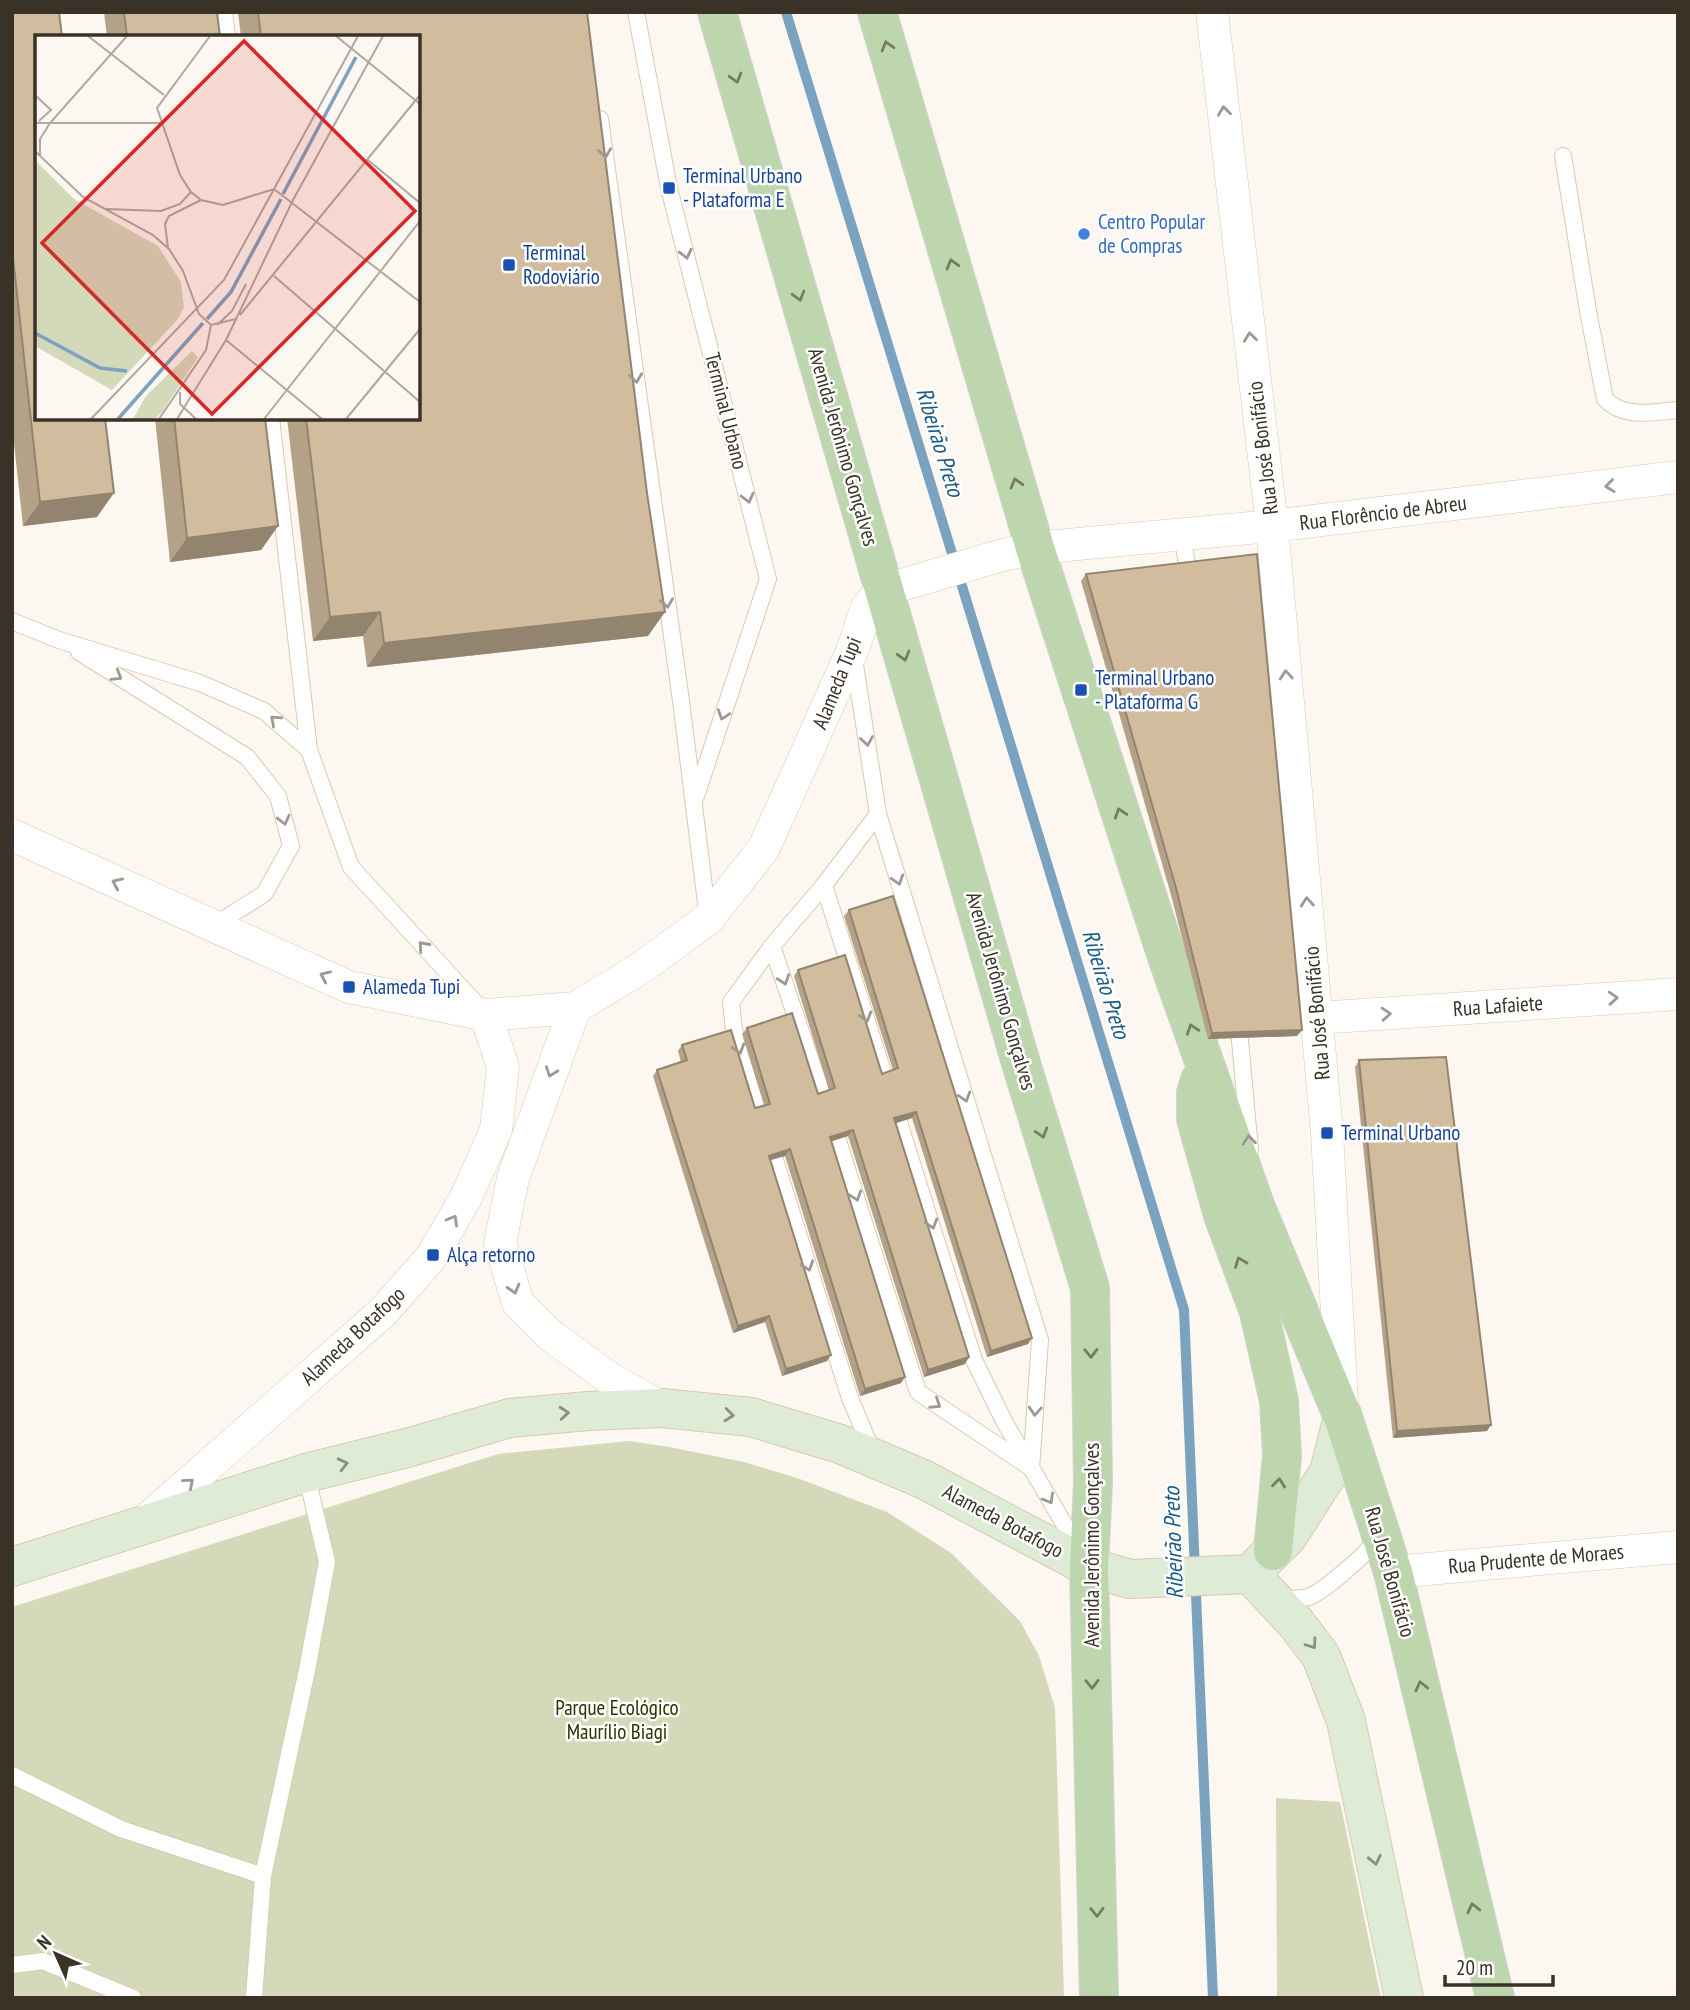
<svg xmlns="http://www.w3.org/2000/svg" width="1690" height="2010" viewBox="0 0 1690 2010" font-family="'PT Sans Narrow',sans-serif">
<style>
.green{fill:#d3d9b9}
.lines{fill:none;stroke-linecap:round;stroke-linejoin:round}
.stream{stroke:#7ba2bf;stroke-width:10}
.lane-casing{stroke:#ddc9aa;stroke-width:18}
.street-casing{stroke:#ddc9aa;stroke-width:33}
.secondary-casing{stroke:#ddc9aa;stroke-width:40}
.primary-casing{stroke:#d4d2cf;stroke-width:40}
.lane{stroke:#fff;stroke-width:16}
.street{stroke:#fff;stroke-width:32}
.secondary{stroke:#deebd6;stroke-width:38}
.primary{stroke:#bdd6ad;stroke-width:38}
.wall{fill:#b4a288}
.shaded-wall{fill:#92846f}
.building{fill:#d1bc9e;stroke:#92846f;stroke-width:2}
.oneway{stroke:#757c63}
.oneway2{stroke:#9c9892}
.oneway3{stroke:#8c8e7e}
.transit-dot{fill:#1a4fb4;stroke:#fff;stroke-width:2.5}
.shop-dot{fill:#3f7fe0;stroke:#fff;stroke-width:2.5}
.labels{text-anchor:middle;stroke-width:5;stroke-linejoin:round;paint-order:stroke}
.transit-label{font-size:21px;fill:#164399;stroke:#fff;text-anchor:start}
.shop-label{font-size:21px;fill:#366cbe;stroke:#fff;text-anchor:start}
.street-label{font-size:21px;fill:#3a3226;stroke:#fff}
.park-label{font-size:21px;fill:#2e3300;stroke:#fff}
.water-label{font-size:23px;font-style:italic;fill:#1b5b83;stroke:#fff}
.inset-river{fill:none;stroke:#7ba2bf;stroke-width:3.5}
.inset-road{fill:none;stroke:#aea8a0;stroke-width:2}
.view{fill:#d62828;fill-opacity:0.15;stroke:#d62828;stroke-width:3.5}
.inset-edge{fill:none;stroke:#3a3226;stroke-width:3.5}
</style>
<rect width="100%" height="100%" fill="#fcf7f1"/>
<path class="green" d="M629,1441L669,1447L744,1462L797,1478L887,1512L951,1553L1020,1621L1039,1656L1055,1708L1064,1998H12V1607L498,1454Z
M1276,1798L1340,1802L1381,1998H1277Z"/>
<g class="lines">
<path class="stream" d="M786,12L1184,1310L1213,1998"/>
<g class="lane-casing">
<path id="lane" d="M224,12L227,37
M636,12L669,188L768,579L696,796
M600,119L681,701L708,919
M1563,156L1588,311L1605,399C1624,419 1652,412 1678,410
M271,418L309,750
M1182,534L1190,583
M12,621L59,640L200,683L264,711L309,750L351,867L482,1010
M79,652L247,757L278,796L291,846L264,894L213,926
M854,659L878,814L824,885L974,1360L1005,1423L1081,1553
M824,885L772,946L841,1150L918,1392L1031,1468L1040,1340L878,814
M772,946L731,1002L734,1030L850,1398L873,1453
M1238,1019L1250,1150
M1280,1600C1289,1599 1299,1599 1308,1597C1322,1593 1372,1550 1377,1537
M12,1775L121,1829L263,1876L254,1998
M263,1876L307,1670L327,1562L306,1473
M12,1965L43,1961L133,1998"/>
</g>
<g class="street-casing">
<path id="street" d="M1212,12L1272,526L1327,1133L1342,1402
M12,835L349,987L486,1015L575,1008L641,968L708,919L764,848L853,649L866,609L874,599L885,590L999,556L1035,548L1272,526L1678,477
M575,1008L513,1178L500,1243L518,1303L550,1335L609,1378L662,1408
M1317,1018L1678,994
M144,1522L383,1312L433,1255L466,1197L496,1130L503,1067L486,1015
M1393,1572L1678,1547"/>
</g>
<g class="secondary-casing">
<path id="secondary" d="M12,1567L306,1473L407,1448L510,1418L588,1411L662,1408L751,1417L840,1444L923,1479L1089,1567L1130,1579L1250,1574L1288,1536L1329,1472L1343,1417
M1250,1574L1296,1623L1321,1656L1346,1721L1404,1998"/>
</g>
<g class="primary-casing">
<path id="primary" d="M717,12L1020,1060L1090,1288L1093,1483L1089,1567L1099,1998
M877,12L1035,548L1167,957L1256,1208L1343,1417L1393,1572L1495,1998
M1200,1080L1196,1093V1119L1223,1215L1259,1312L1279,1401L1282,1456L1273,1551"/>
</g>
<use href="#lane" class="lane"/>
<use href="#street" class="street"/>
<use href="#secondary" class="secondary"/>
<use href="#primary" class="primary"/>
</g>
<path class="wall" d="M12,12L97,517L23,526L12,425Z
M104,12H217L220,37H107Z
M238,12H587L648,636L367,667L363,636L313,641L287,418H418V37H241Z
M155,418H265L278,526L261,550L170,562Z
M1086,574L1297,1036L1208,1039L1171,895L1081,581Z
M849,910L1028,1344L987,1357L912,1118L896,1123L965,1364L924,1377L848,1136L832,1141L901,1383L860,1396L785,1156L770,1160L827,1361L782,1376L765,1322L733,1333L653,1076L657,1070L681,1062L678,1051L682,1045L755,1108L764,1105L742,1034L747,1028L818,1094L829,1090L794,976L798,970L882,1074L893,1070L844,916Z
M1359,1060L1487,1431L1393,1438L1355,1067Z"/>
<path class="shaded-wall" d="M114,493L97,517L23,526L40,502Z
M278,526L261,550L170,562L187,538Z
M380,612L363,636L313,641L330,617Z
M665,612L648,636L367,667L384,643Z
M1302,1030L1297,1036L1208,1039L1212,1033Z
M916,1112L912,1118L890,1125L894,1118Z
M853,1130L848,1136L826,1143L830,1137Z
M790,1149L785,1156L764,1162L769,1156Z
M769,1316L765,1322L733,1333L738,1326Z
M1032,1338L1028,1344L987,1357L991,1351Z
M831,1355L827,1361L782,1376L786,1369Z
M969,1357L965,1364L924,1377L928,1370Z
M905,1377L901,1383L860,1396L865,1389Z
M1491,1425L1487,1431L1393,1438L1397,1431Z"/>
<path class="building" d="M12,12H59L62,37H37V418H105L114,493L40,502L12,249Z
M124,12H217L220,37H127Z
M258,12H587L647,493L665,612L384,643L380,612L330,617L306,418H418V37H261Z
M174,418H265L278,526L187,538Z
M1257,554L1302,1030L1212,1033L1176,888L1086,574Z
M893,896L1032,1338L991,1351L916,1112L894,1118L969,1357L928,1370L853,1130L830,1137L905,1377L865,1389L790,1149L769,1156L831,1355L786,1369L769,1316L738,1326L657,1070L687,1060L682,1045L731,1030L755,1108L770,1104L747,1028L792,1013L818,1094L835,1088L798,970L845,955L882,1074L898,1068L849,910Z
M1446,1057L1491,1425L1397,1431L1359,1060Z"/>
<defs><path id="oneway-chevron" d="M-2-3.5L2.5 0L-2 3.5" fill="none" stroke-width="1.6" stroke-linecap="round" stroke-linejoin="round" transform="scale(1.75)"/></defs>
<g class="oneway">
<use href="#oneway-chevron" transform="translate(887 46) rotate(-106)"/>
<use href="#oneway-chevron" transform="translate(736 78) rotate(74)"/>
<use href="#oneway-chevron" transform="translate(952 264) rotate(-106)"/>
<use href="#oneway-chevron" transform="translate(799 296) rotate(74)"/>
<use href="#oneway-chevron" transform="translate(1016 483) rotate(-106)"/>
<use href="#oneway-chevron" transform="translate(904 656) rotate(74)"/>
<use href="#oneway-chevron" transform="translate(1120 813) rotate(-108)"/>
<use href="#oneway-chevron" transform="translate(1192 1029) rotate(-109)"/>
<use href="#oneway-chevron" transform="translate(1042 1133) rotate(73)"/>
<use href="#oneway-chevron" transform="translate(1240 1262) rotate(-111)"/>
<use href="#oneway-chevron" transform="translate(1091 1353) rotate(89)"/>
<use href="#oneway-chevron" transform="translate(1279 1483) rotate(-84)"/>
<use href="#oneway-chevron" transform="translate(1092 1684) rotate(89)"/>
<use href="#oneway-chevron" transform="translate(1421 1686) rotate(-103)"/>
<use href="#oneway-chevron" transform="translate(1473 1908) rotate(-103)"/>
<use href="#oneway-chevron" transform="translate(1097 1912) rotate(89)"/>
</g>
<g class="oneway2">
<use href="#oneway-chevron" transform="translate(1224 111) rotate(-97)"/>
<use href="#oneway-chevron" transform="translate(605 153) rotate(82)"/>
<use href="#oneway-chevron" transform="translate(686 254) rotate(76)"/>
<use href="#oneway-chevron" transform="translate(1250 337) rotate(-97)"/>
<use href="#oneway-chevron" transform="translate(636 378) rotate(82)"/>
<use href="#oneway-chevron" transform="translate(1610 486) rotate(173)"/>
<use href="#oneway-chevron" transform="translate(748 498) rotate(76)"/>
<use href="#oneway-chevron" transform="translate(667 603) rotate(82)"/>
<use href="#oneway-chevron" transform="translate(1286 675) rotate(-95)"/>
<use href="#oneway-chevron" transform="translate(117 676) rotate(32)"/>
<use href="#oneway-chevron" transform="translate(723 715) rotate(109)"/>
<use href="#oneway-chevron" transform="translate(275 720) rotate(-138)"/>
<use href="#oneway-chevron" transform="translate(867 741) rotate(81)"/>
<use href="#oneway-chevron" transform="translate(284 820) rotate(76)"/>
<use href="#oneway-chevron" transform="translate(898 880) rotate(73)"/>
<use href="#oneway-chevron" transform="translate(117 883) rotate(-156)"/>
<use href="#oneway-chevron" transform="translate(1307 902) rotate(-95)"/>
<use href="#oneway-chevron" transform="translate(423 946) rotate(-132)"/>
<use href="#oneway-chevron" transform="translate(325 976) rotate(-156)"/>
<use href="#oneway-chevron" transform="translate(784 980) rotate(71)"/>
<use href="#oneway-chevron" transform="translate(1613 998) rotate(-4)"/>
<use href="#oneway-chevron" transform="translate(1386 1014) rotate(-4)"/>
<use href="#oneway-chevron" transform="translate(866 1017) rotate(73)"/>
<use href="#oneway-chevron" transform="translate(739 1049) rotate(73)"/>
<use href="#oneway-chevron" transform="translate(551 1072) rotate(110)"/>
<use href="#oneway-chevron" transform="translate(965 1097) rotate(73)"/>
<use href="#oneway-chevron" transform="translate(1249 1140) rotate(-96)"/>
<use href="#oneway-chevron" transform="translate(856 1196) rotate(72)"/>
<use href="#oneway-chevron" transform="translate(453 1220) rotate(-60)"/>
<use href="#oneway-chevron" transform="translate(932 1224) rotate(73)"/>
<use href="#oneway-chevron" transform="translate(808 1266) rotate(72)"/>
<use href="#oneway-chevron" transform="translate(514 1289) rotate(74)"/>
<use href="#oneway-chevron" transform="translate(936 1404) rotate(33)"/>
<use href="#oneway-chevron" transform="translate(1035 1411) rotate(94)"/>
<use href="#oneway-chevron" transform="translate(189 1483) rotate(-41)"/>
<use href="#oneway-chevron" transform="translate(1049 1499) rotate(60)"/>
</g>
<g class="oneway3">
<use href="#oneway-chevron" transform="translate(564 1413) rotate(-5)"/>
<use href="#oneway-chevron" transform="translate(729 1415) rotate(6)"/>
<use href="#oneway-chevron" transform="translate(343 1464) rotate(-14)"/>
<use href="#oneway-chevron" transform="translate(1312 1644) rotate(54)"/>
<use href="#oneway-chevron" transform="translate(1375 1860) rotate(78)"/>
</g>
<g class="transit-dot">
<rect x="662" y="181" width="14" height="14" rx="3.5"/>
<rect x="502" y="258" width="14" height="14" rx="3.5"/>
<rect x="1074" y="683" width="14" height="14" rx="3.5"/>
<rect x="342" y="980" width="14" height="14" rx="3.5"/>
<rect x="1320" y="1126" width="14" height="14" rx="3.5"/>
<rect x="426" y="1248" width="14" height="14" rx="3.5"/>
</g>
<circle class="shop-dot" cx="1084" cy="234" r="7"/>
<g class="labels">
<g class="transit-label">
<text x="683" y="183">Terminal Urbano<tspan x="683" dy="24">- Plataforma E</tspan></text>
<text x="523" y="260">Terminal<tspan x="523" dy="24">Rodoviário</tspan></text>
<text x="1095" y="685">Terminal Urbano<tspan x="1095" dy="24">- Plataforma G</tspan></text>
<text x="363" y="994">Alameda Tupi</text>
<text x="1341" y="1140">Terminal Urbano</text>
<text x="447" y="1262">Alça retorno</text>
</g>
<g class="shop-label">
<text x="1098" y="229">Centro Popular<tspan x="1098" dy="24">de Compras</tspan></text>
</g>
<g class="street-label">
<text transform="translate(726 411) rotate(76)" y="7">Terminal Urbano</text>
<text transform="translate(843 447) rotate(74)" y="7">Avenida Jerônimo Gonçalves</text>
<text transform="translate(1263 448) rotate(-97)" y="7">Rua José Bonifácio</text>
<text transform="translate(1383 513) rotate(-7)" y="7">Rua Florêncio de Abreu</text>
<text transform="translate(837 683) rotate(-68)" y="7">Alameda Tupi</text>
<text transform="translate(1001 991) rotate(74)" y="7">Avenida Jerônimo Gonçalves</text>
<text transform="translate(1498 1006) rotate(-4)" y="7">Rua Lafaiete</text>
<text transform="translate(1317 1013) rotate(-95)" y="7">Rua José Bonifácio</text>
<text transform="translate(353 1336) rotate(-43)" y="7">Alameda Botafogo</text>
<text transform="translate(1003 1521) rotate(28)" y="7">Alameda Botafogo</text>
<text transform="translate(1092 1545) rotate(-90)" y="7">Avenida Jerônimo Gonçalves</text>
<text transform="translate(1536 1559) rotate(-5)" y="7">Rua Prudente de Moraes</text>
<text transform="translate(1390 1572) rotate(74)" y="7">Rua José Bonifácio</text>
</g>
<g class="park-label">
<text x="617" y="1715">Parque Ecológico<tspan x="617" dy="24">Maurílio Biagi</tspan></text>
</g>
<g class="water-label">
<text transform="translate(940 442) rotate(73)" y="8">Ribeirão Preto</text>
<text transform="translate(1106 984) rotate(73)" y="8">Ribeirão Preto</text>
<text transform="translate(1173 1543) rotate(-92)" y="8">Ribeirão Preto</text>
</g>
</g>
<g transform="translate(35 35)">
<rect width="385" height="385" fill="#fcf7f1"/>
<path d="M0,125L39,164L123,211L146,247L149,272L143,284L77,355L0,311ZM157,316L163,322L127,377L120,384H98L111,361Z" fill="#d3d9b9"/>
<path class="inset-river" d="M248,159L321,22M172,284L196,257L246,164M0,298L65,333L92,336M83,384L168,288"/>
<path class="inset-road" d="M53,1L129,60M175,1L122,73L145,140L156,157L166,165L188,170L239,154L385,267M301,1L385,69M0,60L16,75L4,86M0,88H125M0,116L48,162L118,200L134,214L148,236L164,279L176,290L201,284M5,120V104L15,88L92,1M333,125L385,168M71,174L126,176L145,169L156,157M133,213L130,189L134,181L166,165M239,241L385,367M205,280L385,60M182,290L197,276L211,249M191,305L287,384M145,357V369L161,384M56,384L189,245L323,1M124,384L171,315L176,290M142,384L191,305L258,165L348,1M229,384L385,186M311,384L385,294"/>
<path class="view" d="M209,6L380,176L177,379L7,208Z"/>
<rect width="385" height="385" class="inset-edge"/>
</g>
<rect width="1690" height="2010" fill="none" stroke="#3a3226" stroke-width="28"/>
<g transform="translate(56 1954) rotate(315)" stroke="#ffffff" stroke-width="5" paint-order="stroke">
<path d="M0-5L12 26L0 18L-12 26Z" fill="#3a3226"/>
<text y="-10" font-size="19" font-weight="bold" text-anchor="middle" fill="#3a3226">N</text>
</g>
<path d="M1445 1975v10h108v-10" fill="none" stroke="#3a3226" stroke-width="3.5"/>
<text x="1456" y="1975" font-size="21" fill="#3a3226" stroke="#ffffff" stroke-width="5" paint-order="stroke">20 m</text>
</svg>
